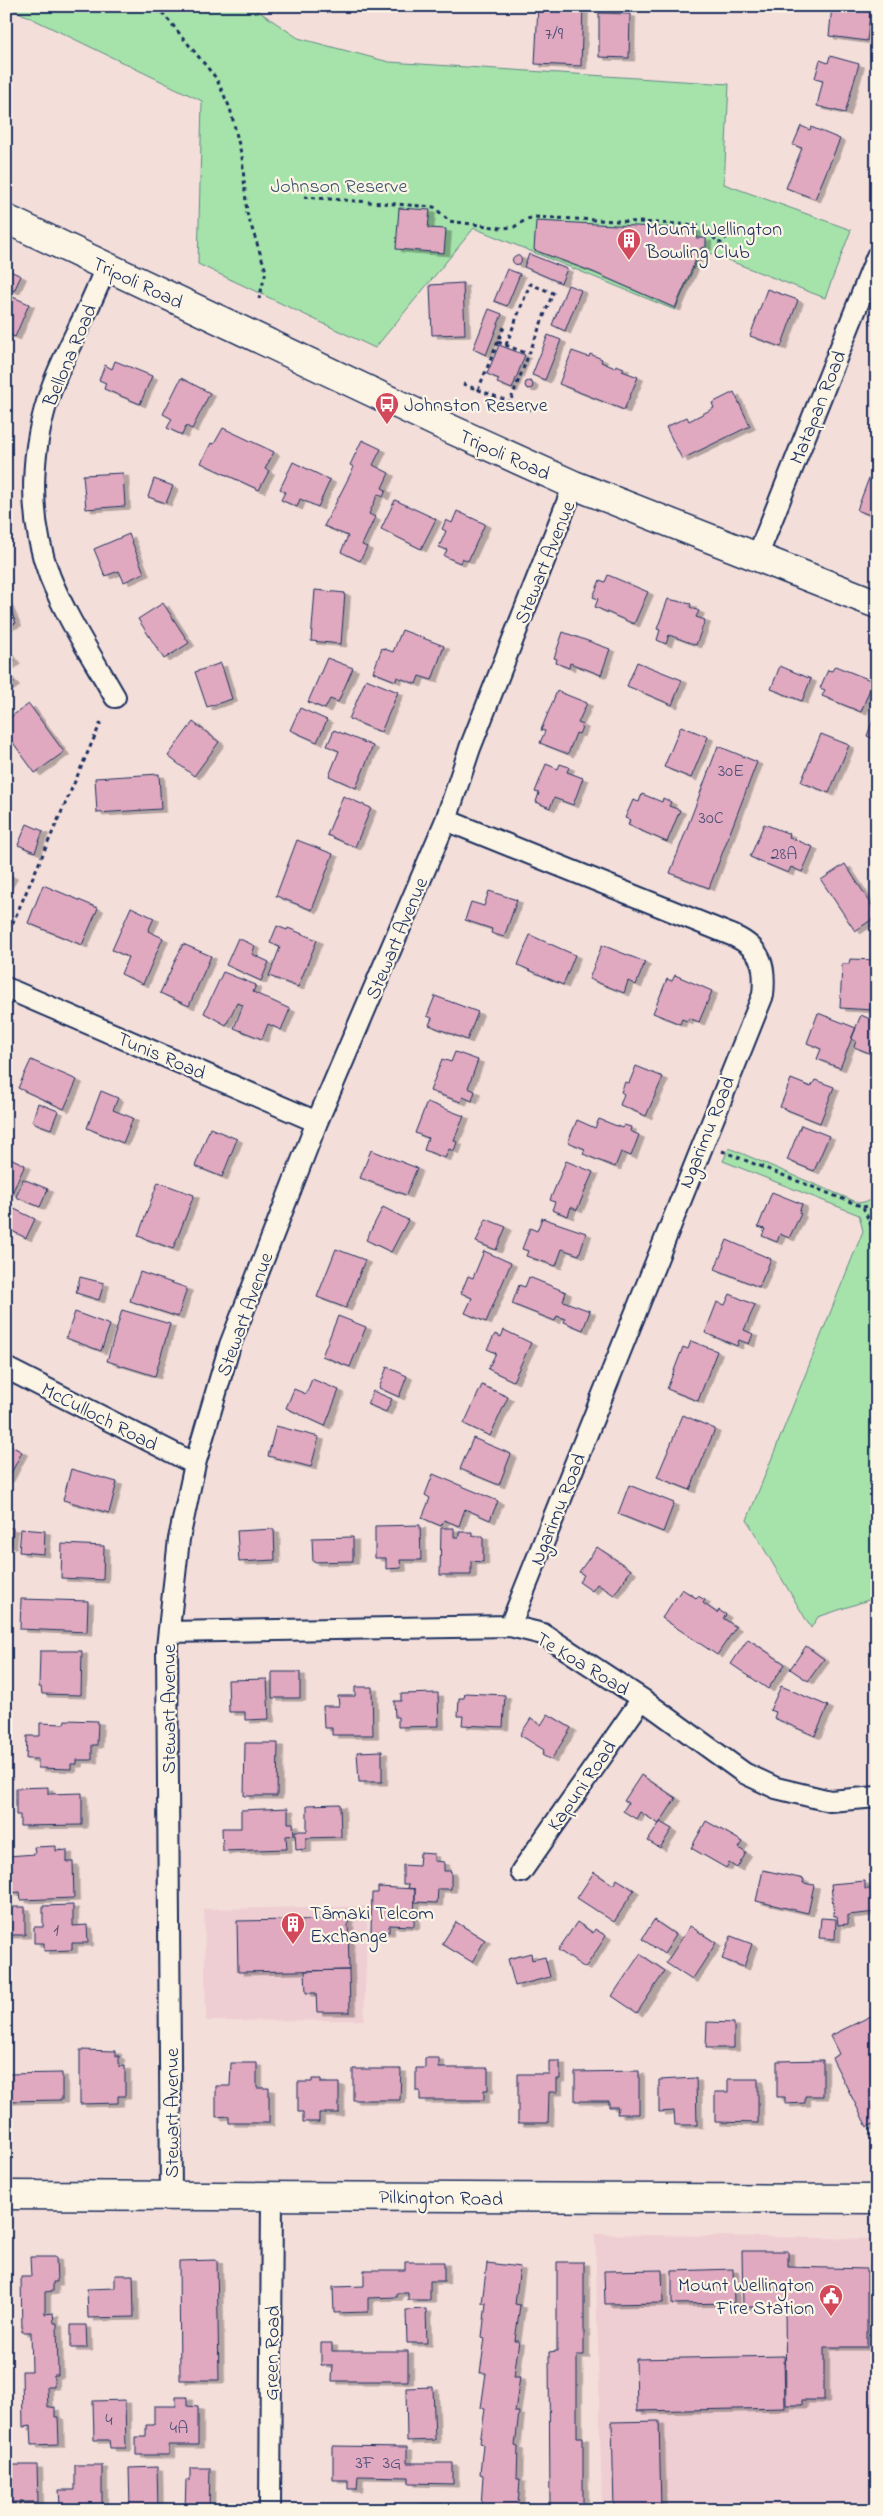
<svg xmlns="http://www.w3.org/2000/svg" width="883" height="2516" viewBox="0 0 883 2516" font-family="'Indie Flower',sans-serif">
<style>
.built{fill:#eeced2}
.green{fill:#a5e3aa;stroke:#608984}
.building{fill:#e0a9bf;stroke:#1b2f5e;filter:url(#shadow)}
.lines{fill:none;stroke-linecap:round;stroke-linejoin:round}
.street-casing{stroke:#1b2f5e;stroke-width:24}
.secondary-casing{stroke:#1b2f5e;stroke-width:31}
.path{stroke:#1b2f5e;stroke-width:3;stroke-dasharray:4 4;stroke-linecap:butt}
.street{stroke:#fcf5e5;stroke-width:20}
.secondary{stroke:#fcf5e5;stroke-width:28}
.labels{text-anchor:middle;stroke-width:4.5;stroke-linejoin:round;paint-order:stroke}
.number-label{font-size:18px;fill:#4c4e76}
.park-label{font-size:20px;fill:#37536d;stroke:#fcf5e5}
.poi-label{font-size:20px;fill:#1b2f5e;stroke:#fcf5e5;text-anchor:start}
.street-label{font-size:20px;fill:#1b2f5e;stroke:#fcf5e5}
</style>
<defs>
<filter id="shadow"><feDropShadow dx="5.5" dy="3" stdDeviation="0" flood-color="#0004"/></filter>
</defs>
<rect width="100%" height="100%" fill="#f4deda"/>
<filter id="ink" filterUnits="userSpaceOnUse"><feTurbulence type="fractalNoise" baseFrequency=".02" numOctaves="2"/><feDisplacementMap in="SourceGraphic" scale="10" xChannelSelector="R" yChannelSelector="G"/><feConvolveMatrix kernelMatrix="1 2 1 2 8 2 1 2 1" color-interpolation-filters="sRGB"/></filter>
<g filter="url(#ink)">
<path class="built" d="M368,1906L364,2020L206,2021L204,1909Z
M595,2234L877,2239V2510H602Z"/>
<path class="green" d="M6,6H251L298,38L389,62L729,84L724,184L851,230L825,298L702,250L675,310L474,228L375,348L198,264L202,101Z
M729,1148L859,1203L877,1199V1597L818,1617L811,1628L747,1520L863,1231L859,1215L723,1161Z"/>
<path class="building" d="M538,6H583L581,66L535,64Z
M832,6H871L867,41L829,36Z
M599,13L630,14L629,58L599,57Z
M830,56L859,64L845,113L817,106L823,80L815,78L820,60L828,63Z
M801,126L810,130L811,127L840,139L815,199L786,188L802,148L793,145Z
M399,208L430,210L428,228L446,229L444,253L396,249Z
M536,221L696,229V238H706V247L701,248L675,308L593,272L534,250Z
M529,254L567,269L561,283L524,267Z
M512.5 260a4.5 4.5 0 1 1 9 0a4.5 4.5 0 1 1-9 0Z
M6,269L21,276L14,291L6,288Z
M507,269L520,274L507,306L494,301Z
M463,283L465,334L432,335L430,285Z
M568,285L581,290L565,331L552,325Z
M767,289L798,300L781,347L750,336Z
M6,294L29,304L15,337L6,333Z
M489,309L502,314L486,355L473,349Z
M548,335L561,340L545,380L532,375Z
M499,345L525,355L512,389L497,383L499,379L487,374Z
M572,351L589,357L590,354L602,359L601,362L615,368L616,365L624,368L622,371L638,377L624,410L559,384Z
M115,361L152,376L140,404L104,389L106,383L99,380L105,365L112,369Z
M181,378L210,393L192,429L186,426L182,435L167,428L172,419L163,414Z
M525 385a4 4 0 1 1 8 0a4 4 0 1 1-8 0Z
M734,392L750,426L682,459L666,427L687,417L689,421L714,408L712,403Z
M223,428L274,452L265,469L269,471L259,490L201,463L211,443L214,444Z
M362,440L381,449L373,465L389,473L382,488L386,490L383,497L378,494L369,514L375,517L362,545L367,547L360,561L341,552L348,536L324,526L354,467L350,465Z
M293,462L330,480L318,507L300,499L297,507L281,500L285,492L280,489Z
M123,473L125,506L86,509L83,475Z
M869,478L877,481V518L857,510Z
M154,479L173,486L166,503L148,497Z
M395,500L436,519L421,549L381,529Z
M457,511L485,524L468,561L462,558L460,563L444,556L447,550L439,547L446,531L442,529L446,520L452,523Z
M129,534L144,573L124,582L119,571L105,576L94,549Z
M608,575L648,592L634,624L595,607L598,599L593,597L600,580L605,582Z
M315,590L345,593L341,644L311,641Z
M668,599L691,604L690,607L699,611L696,617L705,620L696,645L669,635L666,644L657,640L660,630L657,629Z
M6,601L16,623L6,627Z
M163,603L189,643L164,659L138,619Z
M402,630L444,646L432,680L419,676L416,684L397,677L396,681L373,672L382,648L393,652Z
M563,632L610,649L601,675L570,663L569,668L556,663L557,659L554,658Z
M6,649L15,661L6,668Z
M327,658L353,668L338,702L330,699L325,709L308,702Z
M637,662L682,680L672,705L627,686Z
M221,663L232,699L207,707L195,672Z
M780,666L811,679L802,701L771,689Z
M835,666L873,681L861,712L822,696L825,690L820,688L828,670L832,671Z
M6,673L14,683L6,689Z
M366,679L398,692L381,732L349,719Z
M557,691L587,703L578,723L583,725L579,734L576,733L568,754L540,743L545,731L541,730Z
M29,704L64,752L35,773L6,733V720Z
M300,708L327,720L317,742L290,730Z
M877,709V740L867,736Z
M193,722L219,742L194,776L168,756Z
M681,726L708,737L691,778L664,767Z
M334,730L373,746L356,788L329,776L339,751L327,746Z
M821,734L849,745L829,793L801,782Z
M718,746L757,762L709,888L670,873Z
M546,764L558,769L560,764L569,767L567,772L583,778L573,805L554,798L550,808L536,802L539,793L535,792Z
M159,774L161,809L97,813L95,778Z
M642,794L662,802L663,798L671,802L669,806L680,810L667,842L628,825L630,820L625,818L633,800L639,802Z
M343,796L371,808L355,847L327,835Z
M27,824L43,831L35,852L18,845Z
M764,824L790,834L789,837L813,847L802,872L791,867L788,873L750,857Z
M297,840L333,854L312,910L276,896Z
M845,864L877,913V916L855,931L821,880Z
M6,873L12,876L6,886Z
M43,885L98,908L82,945L28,923Z
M489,891L517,900L504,937L491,933L492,929L465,920L471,902L484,906Z
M131,907L154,918L148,931L163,938L143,984L121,974L128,957L112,950Z
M277,926L287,930L288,928L317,940L298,987L269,976L280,947L270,943Z
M530,935L575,955L563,985L518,965Z
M238,938L255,946L252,954L269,962L261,981L226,965Z
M183,944L211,956L189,1006L160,993Z
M602,945L645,962L636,985L628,981L624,993L589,979Z
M850,959L876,960L873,1010L840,1008L842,964H849Z
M223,972L256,985L253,992L290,1009L281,1030L268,1024L262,1039L234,1028L243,1005L237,1003L226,1025L204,1013Z
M675,975L712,991L699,1022L689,1018L687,1021L682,1019L680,1024L653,1013L667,979L672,981Z
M435,996L478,1012L467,1040L429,1025L432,1018L427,1016Z
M818,1013L856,1028L840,1068L817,1059L821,1049L807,1043Z
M861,1015L877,1022V1056L854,1047L856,1041L851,1039Z
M455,1052L478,1060L468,1088L475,1091L472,1101L463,1097L461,1102L430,1091L442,1059L451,1062Z
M31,1060L77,1080L64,1109L18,1088Z
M636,1066L663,1077L646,1116L620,1105L624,1094L621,1092L625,1082L629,1083Z
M791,1079L811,1087L815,1080L834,1087L820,1123L780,1107Z
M101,1091L118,1098L113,1110L133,1118L123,1143L87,1128Z
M427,1102L464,1116L454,1140L457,1142L454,1151L449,1149L445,1158L424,1150L428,1138L415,1133Z
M38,1103L58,1111L51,1129L32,1122Z
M599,1119L622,1128L624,1125L631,1127L630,1131L639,1135L631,1156L621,1152L615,1167L583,1154L585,1149L568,1142L577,1120L595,1128Z
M801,1125L829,1136L814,1171L787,1160Z
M210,1128L237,1139L222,1177L195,1166Z
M371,1150L417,1168L406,1195L360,1178Z
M6,1156L25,1165L12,1193L6,1191Z
M566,1161L593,1172L577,1210L571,1207L568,1216L552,1210L555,1202L550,1200Z
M23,1179L48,1189L40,1207L16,1197Z
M158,1182L194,1195L173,1249L138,1236Z
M772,1192L802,1204L799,1213L801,1214L789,1238L780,1234L777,1242L762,1236L765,1229L758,1227Z
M6,1205L35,1219L26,1238L6,1228Z
M383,1207L408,1220L391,1252L366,1240Z
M542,1218L586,1233L579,1255L562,1249L556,1266L526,1256L528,1251L522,1249L530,1228L537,1231Z
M486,1219L506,1227L496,1250L476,1242Z
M727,1240L771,1259L759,1287L715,1269Z
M336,1249L365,1260L346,1308L317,1297Z
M484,1251L511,1263L486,1322L465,1313L472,1298L461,1293L468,1276L473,1278Z
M140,1272L187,1288L178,1317L130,1301Z
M80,1277L104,1283L99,1300L76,1293Z
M529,1277L566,1292L563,1301L590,1311L583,1330L564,1322L565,1319L557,1316L555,1321L512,1304L519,1285L525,1287Z
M730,1294L755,1305L744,1330L753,1334L749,1344L739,1340L737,1346L705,1333L717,1302L725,1305Z
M122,1310L170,1324L155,1376L107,1361Z
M75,1312L110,1325L101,1351L66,1338Z
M338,1316L366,1327L350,1367L322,1356Z
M504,1330L531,1343L513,1381L488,1369L496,1353L487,1349L495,1334L501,1337Z
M691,1341L717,1351L698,1401L667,1389L683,1347L688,1349Z
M387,1367L407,1376L399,1397L379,1388Z
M312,1379L339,1390L325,1426L286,1408L294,1389L306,1394Z
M482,1385L508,1397L490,1436L464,1424Z
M373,1391L392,1399L386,1412L367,1404Z
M683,1415L715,1429L690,1490L657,1477Z
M276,1426L319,1437L311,1467L268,1456Z
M473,1438L511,1454L499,1485L460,1469Z
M6,1443L22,1452L8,1479L6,1478Z
M71,1469L117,1482L109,1513L63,1500Z
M433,1474L498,1501L490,1520L465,1509L459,1526L444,1520L441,1526L422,1518L430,1498L425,1495Z
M629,1485L674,1503L663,1532L618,1514Z
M420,1525L421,1560H400L401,1568L386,1569V1558H375V1526Z
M6,1527L13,1528L11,1545H6Z
M441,1528H454V1537H459V1532H472V1536H483V1562L471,1561V1575H440Z
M21,1529L45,1531L44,1554L19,1552Z
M274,1529L275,1560L239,1562L237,1531Z
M353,1537V1561L313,1562L312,1538Z
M62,1544L104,1546L103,1580L61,1578Z
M597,1547L631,1570L614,1595L597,1584L592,1591L579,1582L584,1575L579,1572Z
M682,1589L696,1598L698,1596L705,1600L703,1603L717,1613L719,1610L726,1615L723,1618L736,1627L717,1655L662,1618Z
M21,1599L88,1601L87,1632L20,1629Z
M748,1639L785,1664L768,1689L731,1664Z
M806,1646L824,1659L808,1681L790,1669Z
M40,1651H82L81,1695L42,1694L41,1687H39Z
M272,1672H300V1698H272Z
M267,1679L269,1719L245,1720V1712H229L228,1680Z
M781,1686L828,1706L815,1736L774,1718L776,1712L770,1710Z
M355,1687H372L373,1735H332V1728H324L323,1706H339L338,1696H355Z
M438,1693L439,1726L398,1727V1717H395L394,1701H401V1694Z
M465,1693L505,1695L503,1727L462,1725L463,1716H458L459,1698H464Z
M548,1714L571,1728L551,1760L542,1755L544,1750L520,1735L531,1718L541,1725Z
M65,1720L98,1721L97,1745H92V1760H77V1764H71V1769L38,1768V1759H26L27,1736H40V1723L64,1724Z
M245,1743H278L277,1796H244Z
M382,1751V1782H359L357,1752Z
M641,1775L676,1798L659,1824L640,1812L636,1819L623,1811L628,1803L624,1801Z
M48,1787V1794L82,1793V1825L20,1826V1815H16V1788Z
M340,1804L341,1837L306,1838V1849L296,1850L295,1831H307V1805Z
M288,1808V1823H293L294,1835L286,1836L287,1849L223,1851L222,1828H241V1810Z
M706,1821L743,1842L739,1848L746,1853L737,1868L729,1863L726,1868L691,1848Z
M660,1822L672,1829L660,1848L648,1841Z
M56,1846V1851L67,1850V1862H73L74,1898L21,1900L20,1892L10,1893L8,1856L35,1854L34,1847Z
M420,1853L434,1854V1861L444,1862V1871H451V1889H438L437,1903L415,1902V1889L408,1888L409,1884H403V1865L419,1866Z
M763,1870L804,1879L803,1883L814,1885L808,1913L756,1901Z
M594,1872L613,1885L617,1879L634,1890L614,1922L577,1898Z
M865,1881V1889H875L877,1912L848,1915V1924L838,1925L837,1916H834L831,1884Z
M378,1887L415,1889L414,1926L389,1925V1932L371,1931L372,1893H378Z
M73,1905V1926L87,1925L88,1943H72V1950L44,1951V1943H34V1927H43V1906Z
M6,1907H25V1935H6Z
M821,1918L836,1919L835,1939L819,1938Z
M348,1919L349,1970L238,1972L237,1921Z
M654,1920L676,1935L664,1954L642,1939Z
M456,1922L485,1940L472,1962L442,1944Z
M577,1922L593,1933L595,1929L606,1936L585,1968L558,1950Z
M690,1926L716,1943L692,1980L666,1963Z
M731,1936L752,1944L744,1967L722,1959Z
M531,1953L532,1960L545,1957L550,1977L515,1986L508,1959Z
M640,1954L665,1971L637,2013L612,1996Z
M349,1970L350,2012H317L316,1993H306L305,1971Z
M877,2013V2064L873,2066L877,2073V2122L867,2127L832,2058L839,2054L830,2036Z
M707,2022L734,2023V2048H706Z
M80,2050L116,2051V2056H119V2067L125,2066V2096H118V2103L80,2104Z
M425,2058H439V2068H488V2090H484V2100H420V2091H416V2068H425Z
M823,2060V2096H805V2103L785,2104V2097H777V2061Z
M549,2061H560V2079H557V2092H549L548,2123H518V2074H549Z
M231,2063H257V2088H269V2123H229V2116L216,2117V2086H230Z
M353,2069H401L400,2100H353Z
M639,2071V2114H617L618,2107H609V2101H575V2072Z
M62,2073V2100L6,2101V2074Z
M696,2078L697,2125H675L674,2111L659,2112V2080Z
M312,2079H321V2083H339V2113H319V2122H303V2112H298V2082H312Z
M728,2079H758V2123L715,2122V2092H728Z
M742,2251H788V2267L867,2269V2347H824V2400H802V2405H786L785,2307H743Z
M30,2257H56L57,2282H53V2291L45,2292V2314L53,2313L54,2323H57L58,2375H54V2386H47L48,2408L55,2407V2417H58L59,2444L32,2445L31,2426L23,2427L22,2371H32L31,2332H22L21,2277H31Z
M217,2260L219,2380H180L179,2261Z
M405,2262H444V2281H430V2300H408V2293H397V2297L368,2298V2312L334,2313L333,2287L364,2286V2270H405Z
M557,2262H584V2355H577V2437H583V2510H550L549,2352L557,2351Z
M487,2263L520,2267L515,2304L520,2305L515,2341H519L514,2377H520L515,2412H519L515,2446L518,2447L517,2479H520L519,2494L517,2510H483L481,2507L483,2475L480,2474L483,2444L480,2443L485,2409L481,2408L486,2373H480L485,2338L482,2337L486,2303H482Z
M733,2269L734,2303L672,2304V2271Z
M662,2270L663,2303L605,2304L604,2271Z
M115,2275H133L134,2317L88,2318L87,2289L115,2288Z
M426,2309L427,2343H407L406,2310Z
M71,2325H86L87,2348H71Z
M321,2343H332V2351H408V2381H332L333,2365H321Z
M784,2356L785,2408L637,2411L636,2359Z
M433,2387L435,2440L407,2441L406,2388Z
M176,2397H187V2406L198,2407V2445H169V2455H136V2437H146V2425H154V2406H176Z
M125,2400L126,2448H110L109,2440H94L93,2401Z
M659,2421L661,2510H614L612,2422Z
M333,2446L407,2447V2463H453V2484L409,2483V2477L358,2476L357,2489H348V2480H333Z
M6,2465H37L38,2502H10L11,2508H6Z
M75,2465H102V2505H60L59,2490H75Z
M157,2467L158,2509L130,2510L129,2468Z
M190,2468H210L209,2510H185L186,2480H190Z
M420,2504H443L444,2510H420Z"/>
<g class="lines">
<g class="street-casing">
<path id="street" d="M106,266C91,308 67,346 52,387C30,447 27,517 50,577C67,619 93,658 115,697
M757,557L877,256
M446,820L734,936C762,949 766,966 763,995L510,1626
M6,988L317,1122
M6,1368L195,1464
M169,1632L510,1626L543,1634L642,1699L744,1773L776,1788L830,1801L877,1797
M521,1872L642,1699
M171,2196L167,1647L179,1539L195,1464L230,1345L317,1122L446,820L470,748L574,485
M270,2510L272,2196"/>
</g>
<g class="secondary-casing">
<path id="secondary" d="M6,219L446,427L574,485L877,604
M6,2195L877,2199"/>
</g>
<path class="path" d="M157,6L216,78L230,108L242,157L247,213L266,271L259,299
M304,197L434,207L449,221L502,228L514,227L527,219L535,217L700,225L706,226L717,242L721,243L733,230
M498,342L528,354
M506,345L530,284L553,293L510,402
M463,384L531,410
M478,390L504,327
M6,938L102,720
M722,1151L863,1207L877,1239
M863,1207L877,1204"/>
<use href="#street" class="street"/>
<use href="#secondary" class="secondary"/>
</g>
</g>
<defs>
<g id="building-pin" transform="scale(1.25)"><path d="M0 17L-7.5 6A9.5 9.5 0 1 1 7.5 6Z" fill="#d1495b" stroke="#fcf5e5"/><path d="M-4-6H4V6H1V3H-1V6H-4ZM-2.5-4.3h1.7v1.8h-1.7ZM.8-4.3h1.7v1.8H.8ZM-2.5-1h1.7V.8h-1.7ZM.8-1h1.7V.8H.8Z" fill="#fff"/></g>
<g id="bus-pin" transform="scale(1.25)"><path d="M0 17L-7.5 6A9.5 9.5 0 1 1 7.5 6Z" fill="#d1495b" stroke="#fcf5e5"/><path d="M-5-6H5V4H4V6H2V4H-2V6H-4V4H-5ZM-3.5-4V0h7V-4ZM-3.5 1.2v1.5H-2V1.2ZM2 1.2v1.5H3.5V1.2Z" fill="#fff"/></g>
<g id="civic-pin" transform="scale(1.25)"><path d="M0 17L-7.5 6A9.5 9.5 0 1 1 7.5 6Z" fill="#d1495b" stroke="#fcf5e5"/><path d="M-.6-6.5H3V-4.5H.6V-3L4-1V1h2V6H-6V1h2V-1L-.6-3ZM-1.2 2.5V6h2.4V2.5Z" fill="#fff"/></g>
</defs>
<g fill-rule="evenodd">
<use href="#building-pin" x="629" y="240"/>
<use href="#bus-pin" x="387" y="404"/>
<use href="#building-pin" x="293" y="1924"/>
<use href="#civic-pin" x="831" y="2296"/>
</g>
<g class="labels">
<g class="number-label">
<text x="554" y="39">7/9</text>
<text x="731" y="776">30E</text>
<text x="711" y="823">30C</text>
<text x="784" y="859">28A</text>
<text x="56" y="1935">1</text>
<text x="109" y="2425">4</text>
<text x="179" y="2433">4A</text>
<text x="365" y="2468">3F</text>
<text x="392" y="2468">3G</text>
</g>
<g class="park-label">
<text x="339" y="192">Johnson Reserve</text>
</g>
<g class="poi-label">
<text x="646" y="235">Mount Wellington<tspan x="646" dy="23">Bowling Club</tspan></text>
<text x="404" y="411">Johnston Reserve</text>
<text x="310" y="1919">Tāmaki Telcom<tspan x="310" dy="23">Exchange</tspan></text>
<text x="814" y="2291" text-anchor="end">Mount Wellington<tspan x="814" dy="23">Fire Station</tspan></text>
</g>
<g class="street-label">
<text transform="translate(138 282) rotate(25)" y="7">Tripoli Road</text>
<text transform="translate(69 355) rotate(-67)" y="7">Bellona Road</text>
<text transform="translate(817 407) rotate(-68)" y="7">Matapan Road</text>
<text transform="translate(505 454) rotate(24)" y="7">Tripoli Road</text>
<text transform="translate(544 562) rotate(-68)" y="7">Stewart Avenue</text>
<text transform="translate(396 938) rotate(-67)" y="7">Stewart Avenue</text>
<text transform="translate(162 1055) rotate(23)" y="7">Tunis Road</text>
<text transform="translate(706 1132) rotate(-68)" y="7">Ngarimu Road</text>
<text transform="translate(244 1314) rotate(-70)" y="7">Stewart Avenue</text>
<text transform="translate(100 1416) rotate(27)" y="7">McCulloch Road</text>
<text transform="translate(557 1509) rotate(-68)" y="7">Ngarimu Road</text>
<text transform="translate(583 1663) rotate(31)" y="7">Te Koa Road</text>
<text transform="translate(168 1709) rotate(-90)" y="7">Stewart Avenue</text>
<text transform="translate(581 1785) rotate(-55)" y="7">Kapuni Road</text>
<text transform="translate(171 2113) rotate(-90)" y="7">Stewart Avenue</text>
<text transform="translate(441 2197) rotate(1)" y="7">Pilkington Road</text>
<text transform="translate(271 2353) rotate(-89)" y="7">Green Road</text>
</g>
</g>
<rect width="883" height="2516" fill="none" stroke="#fcf5e5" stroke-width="25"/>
<rect x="12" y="12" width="858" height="2491" fill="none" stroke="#1b2f5e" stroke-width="2" filter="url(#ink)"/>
</svg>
